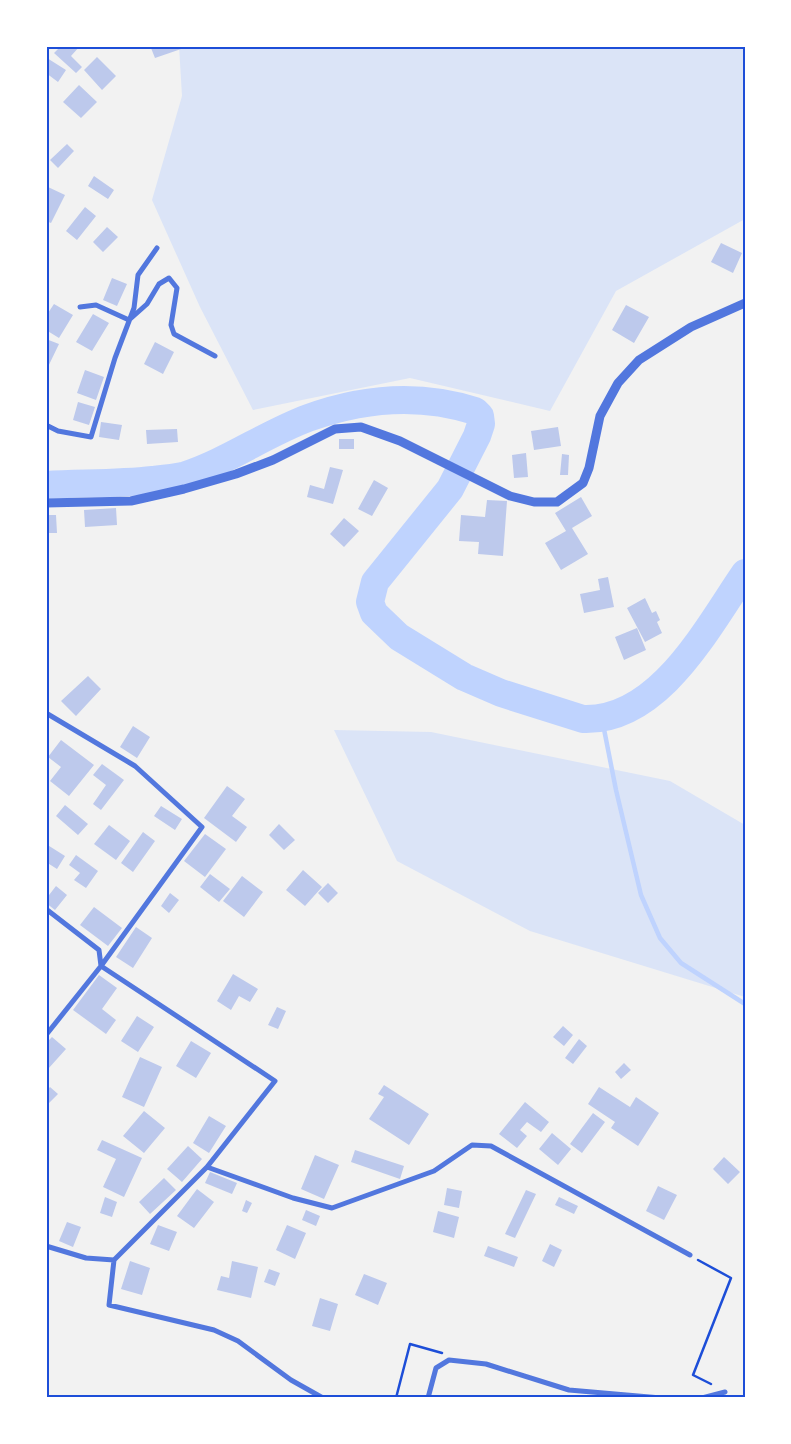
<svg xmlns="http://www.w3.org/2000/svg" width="791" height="1444" viewBox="0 0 791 1444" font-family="'Varela Round',sans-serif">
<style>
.green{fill:#dbe4f7}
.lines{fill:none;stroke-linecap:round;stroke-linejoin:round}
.stream{stroke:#bfd3fe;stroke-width:4.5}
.river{stroke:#bfd3fe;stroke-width:28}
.building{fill:#bdc9ec}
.path{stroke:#1d4ed8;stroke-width:2.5}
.minor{stroke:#5277de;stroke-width:5}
.tertiary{stroke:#5277de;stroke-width:9}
.neatline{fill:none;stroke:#1d4ed8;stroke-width:2}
</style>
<rect width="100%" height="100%" fill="#f2f2f2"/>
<path class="green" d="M179,46H745V219L616,291L550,411L410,378L253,410L200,307L152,200L182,96Z
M334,730L431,732L670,781L745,825V997L530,931L397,861Z"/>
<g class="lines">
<path class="stream" d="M602,719L616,790L641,895L660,938L681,963L745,1004"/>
<path class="river" d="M46,485C82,483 117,484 153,480C163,479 174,478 183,476C227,462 265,434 308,418C363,398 419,393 475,411L480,416L481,424L477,436L450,489L375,582L370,602L374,613L399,637L464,677L501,693L583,719C659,722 707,628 745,573"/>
</g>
<path class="building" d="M61,46H80L71,56L82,67L76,73L54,53Z
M155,46H184V48L155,58L151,48Z
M97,57L116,76L102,90L84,70Z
M47,58L66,70L58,82L46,73Z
M79,85L97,102L81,118L63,102Z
M67,144L74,151L58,168L50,160Z
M94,176L114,190L108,199L88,186Z
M48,187L65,195L51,223L46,221Z
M85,207L96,216L77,240L66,231Z
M107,227L118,237L103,252L93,242Z
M721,243L742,253L733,273L711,262Z
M112,278L127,284L117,306L103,300Z
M54,304L73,315L59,338L46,330V316Z
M626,305L649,317L634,343L612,330Z
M93,314L109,323L92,351L76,342Z
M46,339L59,344L46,371Z
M155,342L174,352L163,374L144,364Z
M85,370L104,377L96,400L77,393Z
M78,402L95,407L89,425L73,420Z
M101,422L122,425L119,440L99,437Z
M558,427L561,446L534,450L531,431Z
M177,429L178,442L147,444L146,430Z
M339,439H354V449H339Z
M526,453L528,477L514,478L512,455Z
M562,454L569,455L568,475H560Z
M330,467L343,470L333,504L307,497L310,485L324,489Z
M374,480L388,488L372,516L358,509Z
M581,497L592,516L572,528L588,554L561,570L545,543L566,531L555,513Z
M487,500L507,501L503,556L478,554L479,542L459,541L461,515L485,517Z
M116,508L117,525L85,527L84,510Z
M46,515H56L57,533H46Z
M344,518L359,531L344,547L330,534Z
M608,577L614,607L584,613L580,594L600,590L598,579Z
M645,598L652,613L656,611L660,620L657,622L662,633L645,642L627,608Z
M637,628L646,650L624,660L615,637Z
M88,676L101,689L76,716L61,701Z
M133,726L150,737L137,758L120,747Z
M61,740L94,765L69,796L50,781L61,767L48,757Z
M102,764L124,780L101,810L93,804L106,785L93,775Z
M227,786L245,799L232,816L247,827L236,842L204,818Z
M65,805L88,824L78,835L56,816Z
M161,806L182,819L175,830L154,816Z
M279,824L295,840L284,850L269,835Z
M109,825L130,841L116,860L94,844Z
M143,832L155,841L133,872L121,863Z
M205,834L226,849L205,877L184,861Z
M46,844L65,856L57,869L46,862Z
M76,855L98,871L86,888L74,880L80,873L69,865Z
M303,870L322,887L305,906L286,890Z
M210,874L230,889L219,902L200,887Z
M242,876L263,892L244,917L223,901Z
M328,883L338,893L328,903L318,893Z
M56,886L67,895L55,910L46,903V899Z
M170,893L179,900L169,913L161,906Z
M94,907L122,928L108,946L80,925Z
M136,927L152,938L133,968L116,957Z
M233,974L258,989L250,1002L239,996L231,1010L217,1001Z
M99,975L117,988L102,1009L116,1020L106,1034L73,1010Z
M277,1007L286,1011L278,1029L268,1025Z
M137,1016L154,1027L138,1052L121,1041Z
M563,1026L573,1035L564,1046L553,1037Z
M52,1037L66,1049L48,1069L46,1068V1043Z
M579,1039L587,1046L573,1064L565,1058Z
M191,1041L211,1053L196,1078L176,1066Z
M140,1057L162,1067L144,1107L122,1097Z
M624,1063L631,1070L621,1079L615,1072Z
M384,1085L429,1114L409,1145L369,1119L384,1097L378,1094Z
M50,1087L58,1094L46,1106V1091Z
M599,1087L630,1107L636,1097L659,1113L638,1146L611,1128L615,1122L588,1104Z
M525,1102L549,1122L541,1132L527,1122L520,1130L527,1136L517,1148L499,1134Z
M144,1111L165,1128L144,1153L123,1136Z
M593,1113L605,1122L582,1153L570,1144Z
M209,1116L226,1126L209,1153L193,1143Z
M552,1133L571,1149L558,1165L539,1149Z
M102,1140L142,1158L124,1197L103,1187L116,1159L97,1150Z
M188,1146L202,1159L182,1182L167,1169Z
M355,1150L404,1166L400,1179L351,1162Z
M315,1155L339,1165L324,1199L301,1189Z
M724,1157L740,1172L728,1184L713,1169Z
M210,1172L237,1183L232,1194L205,1183Z
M164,1178L176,1190L150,1214L139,1202Z
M658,1186L677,1195L664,1220L646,1211Z
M447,1188L462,1191L459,1208L444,1205Z
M197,1189L214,1202L194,1228L177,1216Z
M526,1190L536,1194L515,1238L505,1234Z
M105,1197L117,1202L112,1217L100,1213Z
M559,1197L578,1206L574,1214L555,1205Z
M246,1200L252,1203L247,1213L242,1211Z
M306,1210L320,1216L316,1226L302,1220Z
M438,1211L459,1217L454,1238L433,1232Z
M67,1222L81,1227L73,1247L59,1241Z
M158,1225L177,1232L169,1251L150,1244Z
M287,1225L306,1233L295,1259L276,1250Z
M550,1244L562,1250L554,1267L542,1261Z
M488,1246L518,1257L514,1267L484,1256Z
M130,1261L150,1268L142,1295L121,1289Z
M232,1261L258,1267L251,1298L217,1290L221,1276L229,1278Z
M269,1269L280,1273L275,1286L264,1282Z
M364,1274L387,1283L378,1305L355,1295Z
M320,1298L338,1304L330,1331L312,1326Z"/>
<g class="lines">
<path class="path" d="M698,1260L731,1278L693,1375L711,1384
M396,1398L410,1344L442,1353"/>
<path class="minor" d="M80,307L96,305L129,320L147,304L159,284L169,278L177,288L171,325L174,334L215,356
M46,425L58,431L91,437L115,358L134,308L138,275L157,248
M46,713L135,766L202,827L101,966L46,1035
M46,909L99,950L101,966L275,1081L207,1167L114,1260L109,1305L214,1330L238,1341L291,1380L323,1398
M207,1167L293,1198L332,1208L434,1171L472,1145L491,1146L690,1255
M46,1246L86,1258L114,1260
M428,1398L436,1368L449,1360L486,1364L569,1390L661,1398
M702,1398L725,1392"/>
<path class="tertiary" d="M46,503L131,501L184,489L236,474L273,460L335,429L361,427L400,441L510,496L534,502H557L583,483L589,468L600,416L618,383L639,360L691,327L745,303"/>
</g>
<rect width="791" height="1444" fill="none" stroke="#ffffff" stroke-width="95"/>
<rect x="48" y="48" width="696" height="1348" class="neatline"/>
</svg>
